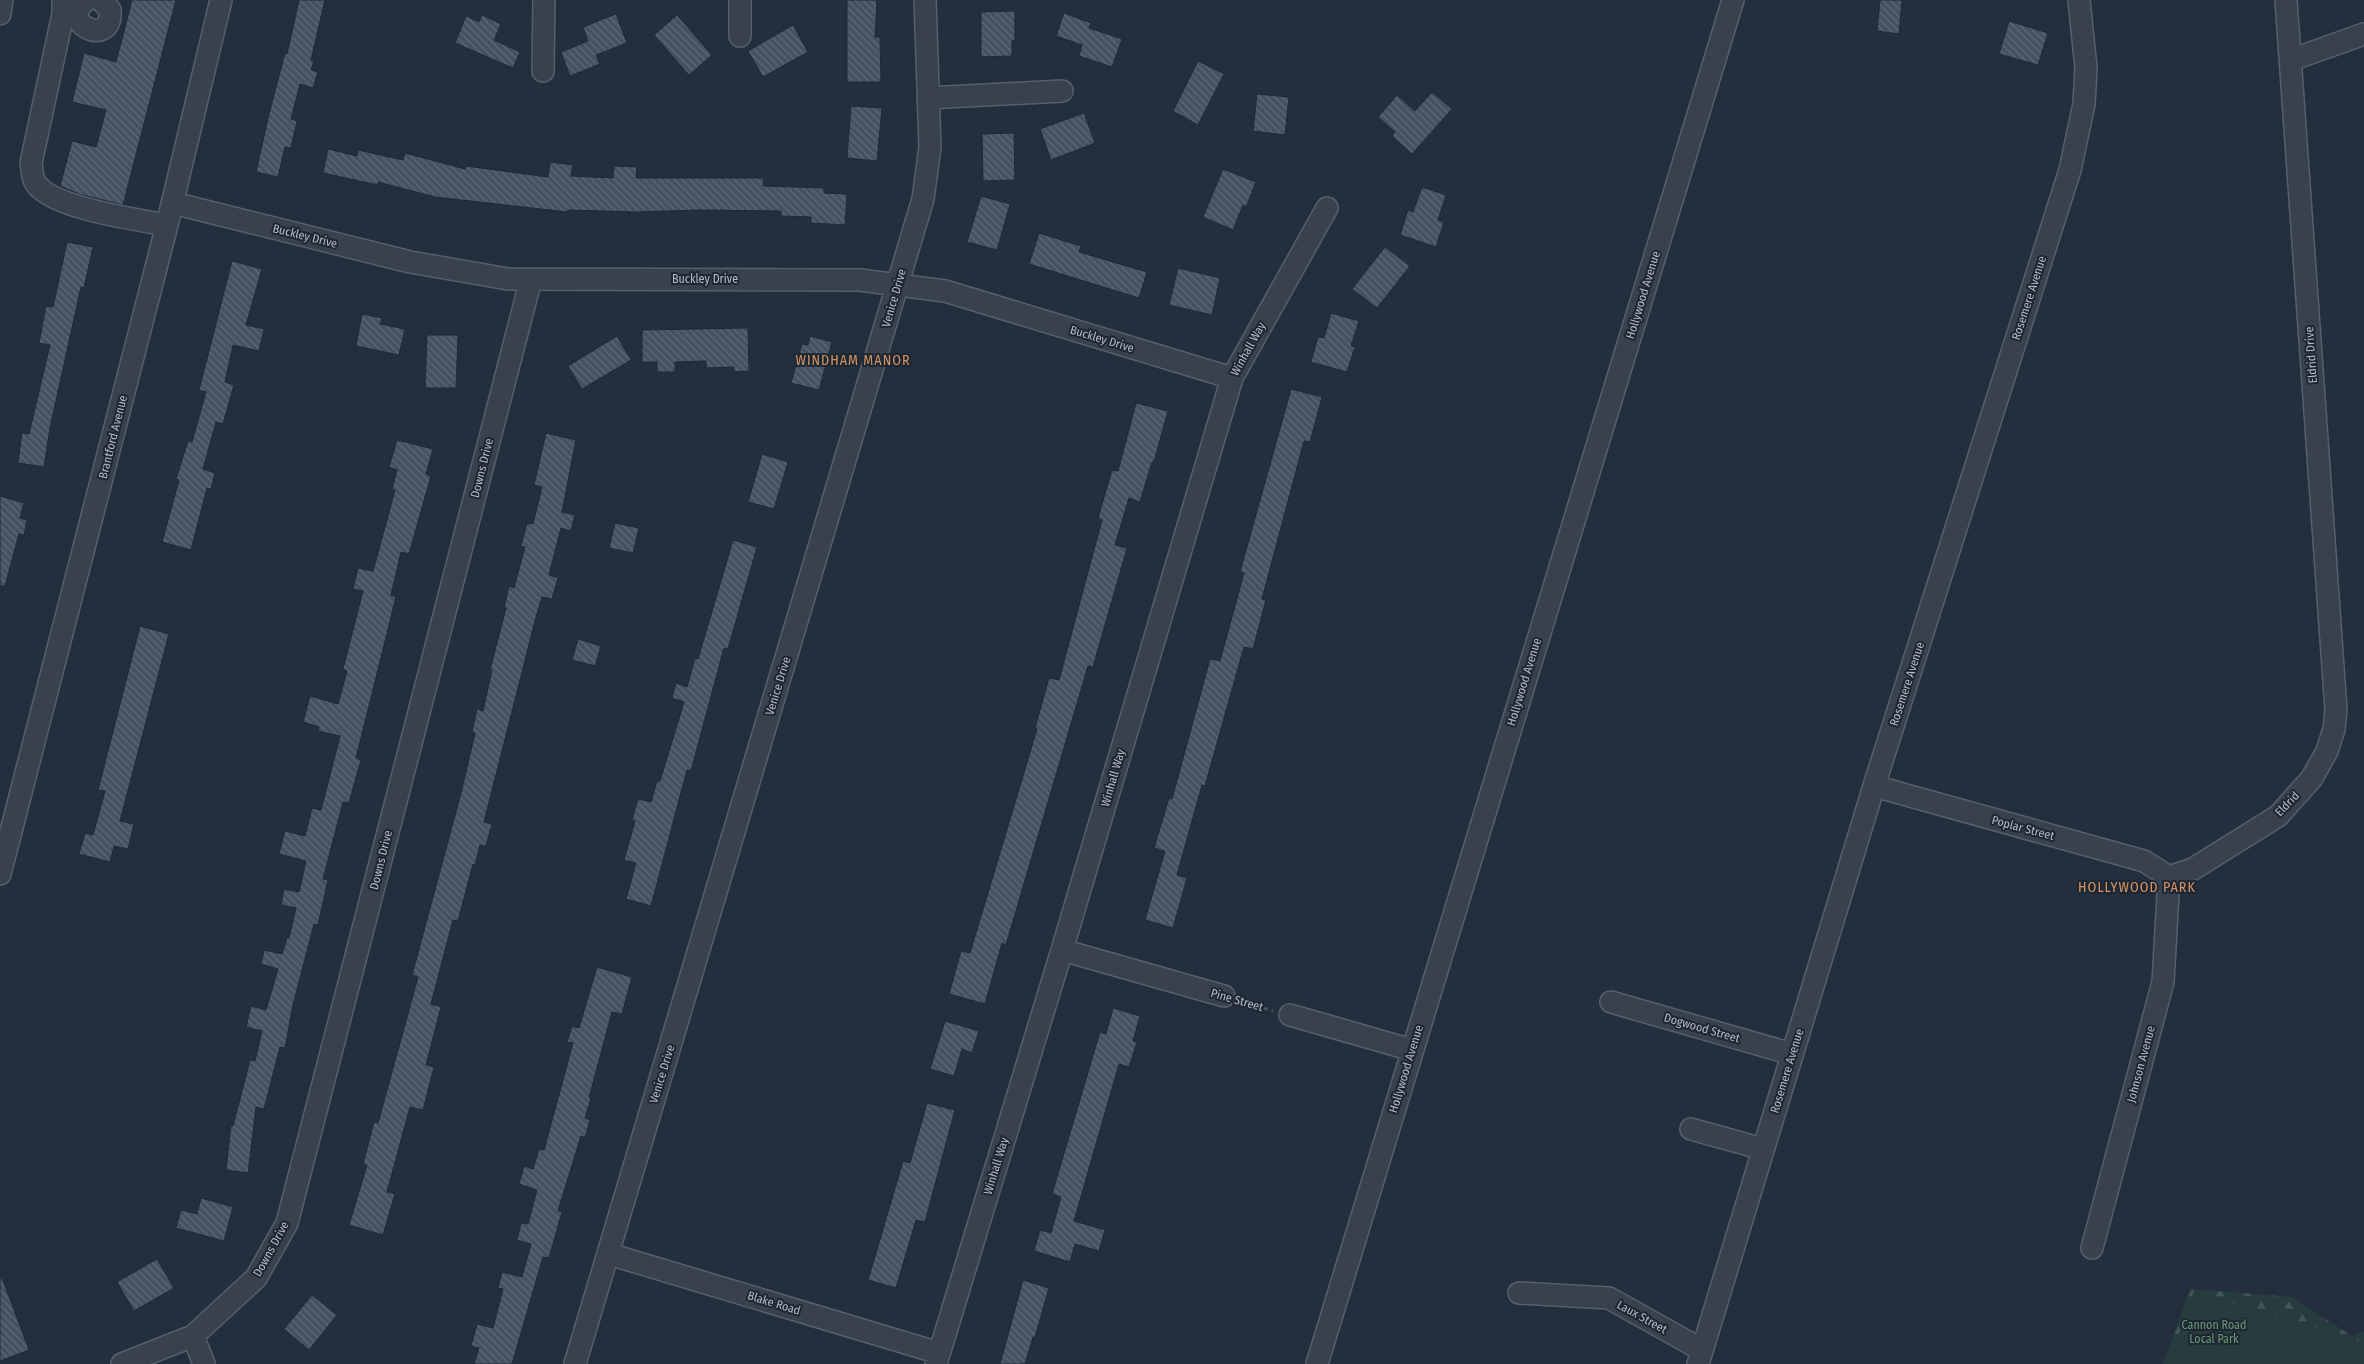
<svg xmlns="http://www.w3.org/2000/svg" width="2364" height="1364" viewBox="0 0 2364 1364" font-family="'Fira Sans Condensed',sans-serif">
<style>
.forest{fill:url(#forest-firs)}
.green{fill:#263c3f}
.building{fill:url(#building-back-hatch);stroke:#1f2835}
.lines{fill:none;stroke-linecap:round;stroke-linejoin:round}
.minor-casing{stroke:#565f6c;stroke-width:24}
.path{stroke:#44595c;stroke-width:3;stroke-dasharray:4 4;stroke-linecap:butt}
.minor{stroke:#38414e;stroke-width:21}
.labels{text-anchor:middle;stroke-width:4;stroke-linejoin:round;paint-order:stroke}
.street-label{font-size:12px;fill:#b4bcc9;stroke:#1d2633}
.park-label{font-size:12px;fill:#6b9a76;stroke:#1d2633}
.neighbourhood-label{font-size:14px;letter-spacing:1px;fill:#d59563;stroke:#1d2633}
</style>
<defs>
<pattern id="forest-firs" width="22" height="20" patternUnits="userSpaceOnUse" patternTransform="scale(1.25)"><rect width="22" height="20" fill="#263c3f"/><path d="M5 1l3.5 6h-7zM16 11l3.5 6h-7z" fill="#435659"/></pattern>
<pattern id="building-back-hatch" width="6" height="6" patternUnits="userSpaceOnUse" patternTransform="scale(1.25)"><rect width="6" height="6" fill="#455162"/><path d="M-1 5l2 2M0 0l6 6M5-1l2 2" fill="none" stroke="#5d6877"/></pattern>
</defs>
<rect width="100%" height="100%" fill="#242f3e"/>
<path class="forest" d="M2190,1289L2292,1297L2352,1336L2364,1332V1364H2163Z"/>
<path class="green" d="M2194,1291L2364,1343V1364H2168Z"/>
<path class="building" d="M132,0H176L123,205L79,194L60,186L72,141L96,147L106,110L72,102L84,53L116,62Z
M299,0H325L311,60L314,61L311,70L318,72L313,88L300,84L291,119L297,121L291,148L285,147L278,177L256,172L269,114L285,53L287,54Z
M847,0H877L875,37H880L881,82H847Z
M1880,0H1902L1899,34L1877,31Z
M1015,11V40L1012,41V56L981,57V12Z
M1064,13L1091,23L1089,28L1122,39L1112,67L1079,56L1082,45L1056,36Z
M616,14L627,43L596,55L600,64L570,76L561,52L588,41L583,27Z
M482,15L501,24L494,40L520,52L513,68L455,43L466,16L479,22Z
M677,15L712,55L689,75L654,35Z
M2009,21L2048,33L2038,65L1999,54Z
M793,25L808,52L763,77L748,51Z
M1198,61L1224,74L1198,125L1173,111Z
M1432,92L1452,109L1412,154L1392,136L1395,132L1378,117L1397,95L1415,111Z
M1257,94L1289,97L1285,135L1253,131Z
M851,106L882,108L877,161L847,158Z
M1084,113L1095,143L1051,160L1040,129Z
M1014,133L1015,180L983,181L982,134Z
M328,149L357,156L358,150L403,160L405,153L465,169L466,166L548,177L550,162L573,165L571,176L613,178L614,166L637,167L636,178H764L763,186L824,188V193L847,194L845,225L811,223V217L781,216V211L701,210L635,212L568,210L567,212L435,197L378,182V185L323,173Z
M1223,169L1256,182L1246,207L1243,205L1233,230L1203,217Z
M1422,187L1446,195L1438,220L1444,222L1436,247L1400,235L1408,210L1413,212Z
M981,196L1010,204L997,250L967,242Z
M1039,233L1081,246L1079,252L1147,272L1139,298L1029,264Z
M67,242L93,247L84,288L81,287L50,428L44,467L18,463L22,433L29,434L50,345L39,343L46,306L53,307Z
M1385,247L1410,266L1377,308L1352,289Z
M232,261L262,269L246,325L264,329L259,351L233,345L225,382L234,385L223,424L216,422L203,469L215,473L211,489L207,488L191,550L162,542L179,480L176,479L188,441L192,442L206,392L199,390Z
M1178,268L1220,278L1212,315L1169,305Z
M1331,313L1359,321L1351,346L1355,347L1347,372L1311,362L1318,337L1324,338Z
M362,314L382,318L380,324L405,329L399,355L356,346Z
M748,328L749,371L734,372V367L706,368V361L675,362V372H657V362H642V330Z
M427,335H458L456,388H425Z
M617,336L631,360L582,389L568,366Z
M810,336L832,342L819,390L791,383L802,344L808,345Z
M1291,389L1322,397L1310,442L1304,441L1262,599L1266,600L1253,649L1244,647L1205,786L1202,785L1177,875L1187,878L1173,928L1145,920L1165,851L1154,848L1169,798L1172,799L1210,659L1220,661L1244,573L1240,572Z
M1136,403L1168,411L1154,462H1152L1140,502L1129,498L1115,545L1127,548L1093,667L1088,666L1006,945L1002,943L985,1004L949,994L961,951L970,953L1037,729L1035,728L1049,678L1059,680L1102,520L1098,518L1112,470L1118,471Z
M546,433L576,440L562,512L575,515L571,531L561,528L549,575L558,578L552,599L542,597L536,617L484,822L492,824L486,846L480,845L475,865L473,864L458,921L453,920L431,1004L441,1007L426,1065L434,1067L423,1110L410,1107L387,1192L395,1194L383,1235L349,1225L367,1165L363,1164L374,1122L378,1123L418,977L412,975L461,793L475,733L472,732L477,709L483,711L492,670H490L506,608H504L509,586L514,588L525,547L521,546L527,523L533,524L542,487L534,485Z
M397,440L433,449L426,474L431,476L409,554L401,552L391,595L396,597L356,758L361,760L349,803L343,802L323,879L328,880L318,925L314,924L293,1005L285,1048L280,1047L264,1109L256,1107L248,1173L226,1170L231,1125L233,1126L250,1060L255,1061L262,1031L246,1027L251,1006L266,1010L278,969L261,964L264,950L282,954L287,938H289L296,908L281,905L284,889L299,892L306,861L279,854L285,831L305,836L312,808L321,810L340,736L318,731L319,727L303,722L310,696L338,704L347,671L343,669L363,591L353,589L358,568L373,571L395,490L392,489L397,470L389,467Z
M762,454L788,462L774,509L748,502Z
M0,496L24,503L20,518L27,520L24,535L19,534L5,586H0Z
M615,523L639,528L633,553L609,548Z
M733,540L757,547L728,649L724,648L691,771L687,770L651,906L626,899L636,863L624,860L635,821L632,820L638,799L651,802L657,781H660L684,702L672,698L676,683L687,687L695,658L698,659Z
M140,626L169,634L120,821L134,824L128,849L114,846L110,862L79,854L85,833L93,835L105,791L98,790Z
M578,639L601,646L595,666L572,660Z
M597,967L632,977L622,1014L612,1012L589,1098H591L585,1118L590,1120L585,1138L581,1136L558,1211L562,1212L549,1258L543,1257L512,1364H474L479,1348L471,1346L477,1324L493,1328L503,1289L498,1288L502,1272L522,1277L531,1244L517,1240L521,1223L528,1224L537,1190L519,1184L524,1166L533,1169L539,1149L544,1150L573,1043L567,1042L572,1026L579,1028Z
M1113,1008L1140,1016L1133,1041L1137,1042L1129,1067L1119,1064L1074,1221L1105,1230L1099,1251L1075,1244L1070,1262L1034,1251L1040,1230L1051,1233L1061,1197L1052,1194L1100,1032L1106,1034Z
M945,1021L979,1031L972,1053L962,1049L954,1076L930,1069Z
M927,1103L955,1110L925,1222L916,1220L896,1288L868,1280L903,1161L910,1163Z
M201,1198L233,1207L224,1241L176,1228L181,1210L197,1214Z
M157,1259L174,1288L134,1311L117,1282Z
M0,1278H2L29,1350L0,1361Z
M1023,1280L1049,1288L1035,1337H1033L1025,1364H1000Z
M312,1295L337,1315L309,1350L284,1329Z"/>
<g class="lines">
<g class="minor-casing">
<path id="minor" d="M63,0V14L31,163C32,168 32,177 35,182C49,208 139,220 167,225
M87,0C55,21 113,51 110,10L101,0
M740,0V36
M0,14L2,0
M2291,60L2364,34
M543,71L544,0
M928,98L1062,91
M173,203L410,262L508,279L860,280L945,291L1232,378
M1874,786L2144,861L2169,877
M0,874L167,225L221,0
M2169,877L2193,869L2278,816L2312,778L2327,751L2334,729L2336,710L2286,0
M1062,950L1224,996
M1611,1002L1792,1054
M1290,1015L1412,1050
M1691,1129L1763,1149
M2092,1248L2163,982L2169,877
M609,1254L939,1353
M1519,1293L1609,1298L1702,1350
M193,1336L204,1364
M122,1364L193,1336L256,1278L287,1223L531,279
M575,1364L923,199L930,147L925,0
M936,1364L1062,950L1232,378L1327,208
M1317,1364L1733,0
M1698,1364L1874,786L2070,170L2084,104L2086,68L2079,0"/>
</g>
<path class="path" d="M1241,1001L1273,1011"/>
<use href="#minor" class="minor"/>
</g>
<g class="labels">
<g class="street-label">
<text transform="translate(305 236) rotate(14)" y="4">Buckley Drive</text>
<text x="705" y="283">Buckley Drive</text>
<text transform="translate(1643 295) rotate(-73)" y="4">Hollywood Avenue</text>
<text transform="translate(894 298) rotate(-74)" y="4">Venice Drive</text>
<text transform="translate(2029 298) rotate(-72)" y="4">Rosemere Avenue</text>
<text transform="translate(1102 339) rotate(17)" y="4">Buckley Drive</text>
<text transform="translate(1248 349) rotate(-61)" y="4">Winhall Way</text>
<text transform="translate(2311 355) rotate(-94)" y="4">Eldrid Drive</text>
<text transform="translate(113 437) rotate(-76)" y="4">Brantford Avenue</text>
<text transform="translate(482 468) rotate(-76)" y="4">Downs Drive</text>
<text transform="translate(1524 682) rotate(-73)" y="4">Hollywood Avenue</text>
<text transform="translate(1907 684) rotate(-72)" y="4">Rosemere Avenue</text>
<text transform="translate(778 686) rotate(-73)" y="4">Venice Drive</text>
<text transform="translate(1113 778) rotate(-74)" y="4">Winhall Way</text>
<text transform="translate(2287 804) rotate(-46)" y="4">Eldrid</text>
<text transform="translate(2023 828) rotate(15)" y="4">Poplar Street</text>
<text transform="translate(381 860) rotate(-76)" y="4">Downs Drive</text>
<text transform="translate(1237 1000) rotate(16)" y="4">Pine Street</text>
<text transform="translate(1702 1028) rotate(16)" y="4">Dogwood Street</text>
<text transform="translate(2141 1064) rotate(-75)" y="4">Johnson Avenue</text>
<text transform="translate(1406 1069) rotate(-73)" y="4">Hollywood Avenue</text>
<text transform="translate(1787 1071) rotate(-73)" y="4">Rosemere Avenue</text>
<text transform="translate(662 1074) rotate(-73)" y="4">Venice Drive</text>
<text transform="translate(996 1166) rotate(-73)" y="4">Winhall Way</text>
<text transform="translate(271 1249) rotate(-61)" y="4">Downs Drive</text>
<text transform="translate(774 1303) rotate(17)" y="4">Blake Road</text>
<text transform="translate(1642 1317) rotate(29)" y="4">Laux Street</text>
</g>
<g class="park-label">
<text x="2214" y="1329">Cannon Road<tspan x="2214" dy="14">Local Park</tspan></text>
</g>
<g class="neighbourhood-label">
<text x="853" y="365">WINDHAM MANOR</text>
<text x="2137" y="892">HOLLYWOOD PARK</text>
</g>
</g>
</svg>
